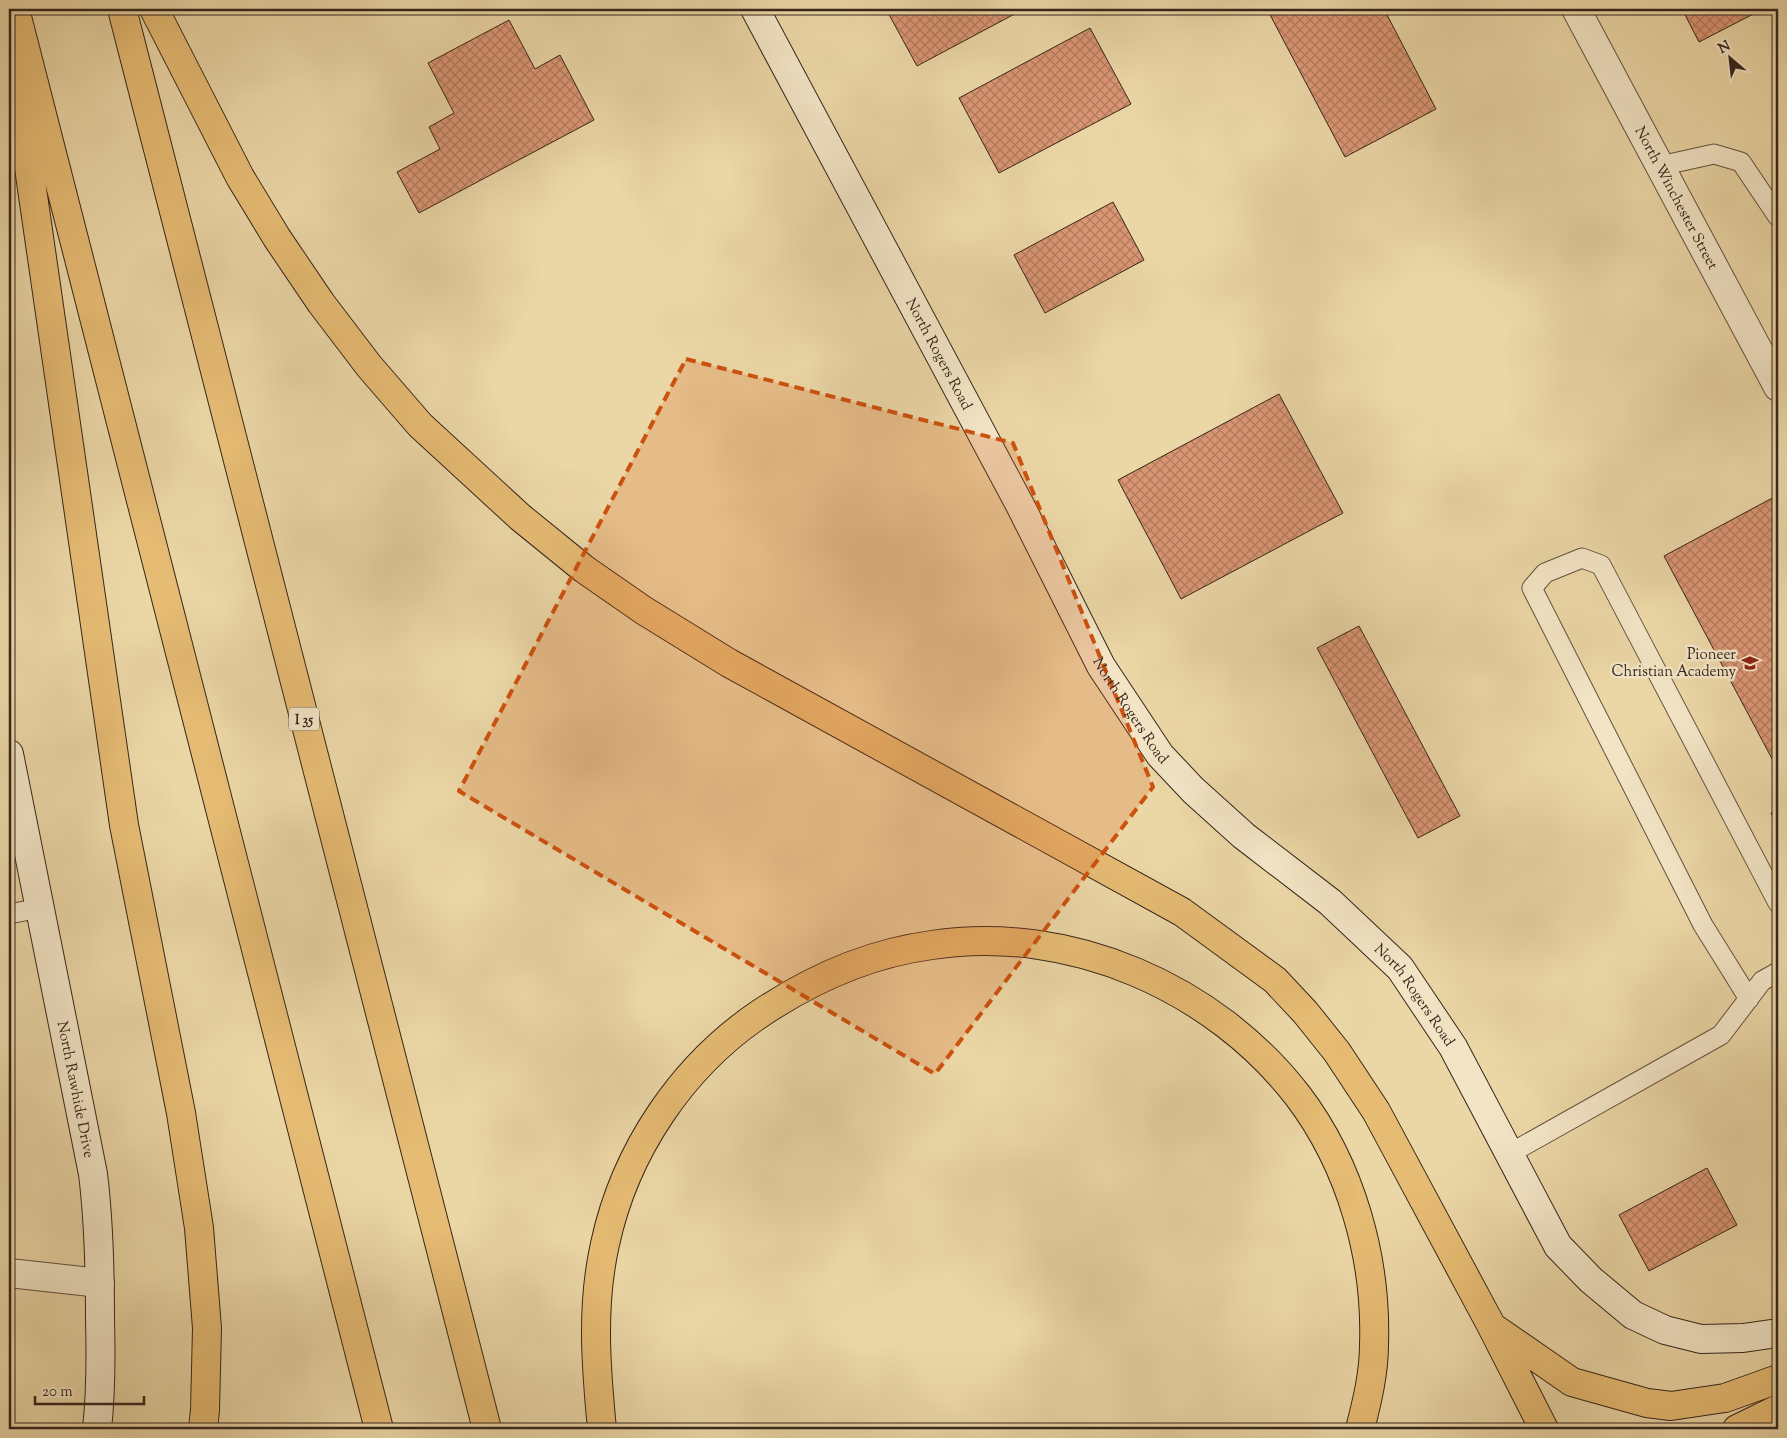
<svg xmlns="http://www.w3.org/2000/svg" width="1787" height="1438" viewBox="0 0 1787 1438" font-family="'Sorts Mill Goudy',serif">
<style>
.building{fill:url(#building-cross-hatch);stroke:#35261c}
.lines{fill:none;stroke-linecap:round;stroke-linejoin:round}
.lane-casing{stroke:#62523e;stroke-width:21}
.street-casing{stroke:#62523e;stroke-width:30}
.secondary-casing{stroke:#35261c;stroke-width:30}
.primary-casing{stroke:#35261c;stroke-width:30}
.highway-casing{stroke:#35261c;stroke-width:30}
.lane{stroke:#f2e4c5;stroke-width:19}
.street{stroke:#f2e4c5;stroke-width:28}
.secondary{stroke:#f2e4c5;stroke-width:28}
.primary{stroke:#e6bb73;stroke-width:28}
.highway{stroke:#e6bb73;stroke-width:28}
.marked{fill:#cd510e;fill-opacity:0.2;stroke:#cd510e;stroke-width:4;stroke-dasharray:10 6;stroke-linejoin:round}
.labels{text-anchor:middle;stroke-width:5;stroke-linejoin:round;paint-order:stroke}
.shield{fill:#f2e4c5;stroke:#6e5f4f;stroke-width:1}
.shield-label{font-size:14px;font-weight:bold;fill:#35261c}
.street-label{font-size:15px;fill:#35261c;stroke:#f2e4c5}
.poi-label{font-size:15px;fill:#35261c;stroke:#f2e4c5;text-anchor:end}
</style>
<defs>
<pattern id="building-cross-hatch" width="8" height="8" patternUnits="userSpaceOnUse" patternTransform="scale(1.25)"><rect width="8" height="8" fill="#da9673"/><path d="M0 0l8 8M0 8l8-8" fill="none" stroke="#b27a5e"/></pattern>
</defs>
<rect width="100%" height="100%" fill="#ebd6a6"/>
<filter id="stains"><feTurbulence type="fractalNoise" baseFrequency=".004" numOctaves="4"/><feColorMatrix values="0 0 0 0 .2 0 0 0 0 .09 0 0 0 0 .02 0 0 0 .5 -.17"/></filter>
<radialGradient id="worn" r=".72"><stop offset=".6" stop-color="#630" stop-opacity="0"/><stop offset="1" stop-color="#630" stop-opacity=".3"/></radialGradient>
<path class="building" d="M886,9H1024L917,66Z
M1267,9H1384L1436,109L1345,157Z
M1682,9H1763L1699,42Z
M509,20L535,69L560,55L594,120L419,213L397,172L440,149L429,127L454,113L428,63Z
M1090,28L1131,104L999,173L959,98Z
M1113,202L1144,260L1045,313L1014,255Z
M1279,394L1343,513L1181,599L1118,480Z
M1778,495V770L1664,556Z
M1359,626L1460,816L1418,838L1317,648Z
M1778,810V826L1771,813Z
M1707,1168L1737,1225L1649,1271L1619,1215Z"/>
<g class="lines">
<g class="lane-casing">
<path id="lane" d="M1660,166L1714,154L1741,162L1778,217
M9,914L40,908
M1749,999L1703,925L1532,588L1545,573L1582,558L1601,565L1778,903
M1509,1154L1721,1035L1762,981L1778,972"/>
</g>
<g class="street-casing">
<g id="street">
<path id="s1" d="M1576,9L1778,387"/>
<path d="M9,1273L100,1283"/>
</g>
</g>
<g class="secondary-casing">
<g id="secondary">
<path id="s2" d="M755,9L1020,505L1101,666L1160,755L1193,790L1244,836L1330,902L1400,968L1453,1047L1558,1246L1591,1280L1633,1315L1665,1330L1701,1339L1743,1338L1778,1333"/>
<path id="s3" d="M9,754L93,1174C99,1222 100,1270 100,1319C101,1356 101,1393 97,1429"/>
</g>
</g>
<g class="primary-casing">
<path id="primary" d="M1737,1429L1778,1409"/>
</g>
<g class="highway-casing">
<path id="highway" d="M15,9L379,1429
M122,9L487,1429
M154,9L240,177L277,238L321,303L369,366L420,425L520,517L584,569L643,610L729,663L1182,912L1275,980L1305,1012L1337,1052L1376,1111L1491,1325L1544,1429
M15,71L124,825L181,1113L199,1228L207,1328L205,1410L203,1429
M1494,1328L1572,1382L1647,1403L1671,1406L1725,1398L1778,1379
M602,1429C596,1367 591,1306 605,1244C625,1151 682,1066 761,1013C812,979 871,953 932,945C1069,924 1214,987 1298,1096C1351,1166 1377,1258 1374,1345C1374,1373 1367,1402 1360,1429"/>
</g>
<use href="#lane" class="lane"/>
<use href="#street" class="street"/>
<use href="#secondary" class="secondary"/>
<use href="#primary" class="primary"/>
<use href="#highway" class="highway"/>
</g>
<path class="marked" d="M686,359L1013,443L1153,787L935,1074L459,791Z"/>
<defs>
<g id="school-bare" transform="scale(1.35)"><path d="M0-5L7-2L0 1L-7-2ZM-4 1L0 2.5L4 1V4Q0 6-4 4Z" fill="#8f2418" stroke="#f2e4c5" stroke-width="2.5" paint-order="stroke"/></g>
</defs>
<g fill-rule="evenodd">
<use href="#school-bare" x="1750" y="663"/>
</g>
<g class="labels">
<rect class="shield" x="289" y="707.5" width="30" height="23" rx="4"/>
<g class="shield-label">
<text x="304" y="724">I 35</text>
</g>
<g class="street-label">
<text dy="5" stroke="none"><textPath href="#s1" startOffset="214">North Winchester Street</textPath></text>
<text dy="5" stroke="none"><textPath href="#s2" startOffset="391">North Rogers Road</textPath></text>
<text dy="5" stroke="none"><textPath href="#s2" startOffset="796">North Rogers Road</textPath></text>
<text dy="5" stroke="none"><textPath href="#s2" startOffset="1201">North Rogers Road</textPath></text>
<text dy="5" stroke="none"><textPath href="#s3" startOffset="342">North Rawhide Drive</textPath></text>
</g>
<g class="poi-label">
<text x="1736" y="659">Pioneer<tspan x="1736" dy="17">Christian Academy</tspan></text>
</g>
</g>
<rect width="1787" height="1438" fill="none" stroke="#ebd6a6" stroke-width="30"/>
<rect x="10" y="10" width="1767" height="1418" fill="none" stroke="#35261c" stroke-width="2.5"/>
<rect x="15" y="15" width="1757" height="1408" fill="none" stroke="#35261c"/>
<g transform="translate(1730 58) rotate(332)" stroke="#f2e4c5" stroke-width="4" paint-order="stroke">
<path d="M0-4L9 19L0 12L-9 19Z" fill="#35261c"/>
<text y="-8" font-size="14" font-weight="bold" text-anchor="middle" fill="#35261c">N</text>
</g>
<path d="M35 1396v8h109v-8" fill="none" stroke="#35261c" stroke-width="2.5"/>
<text x="42" y="1396" font-size="15" fill="#35261c" stroke="#f2e4c5" stroke-width="4" paint-order="stroke">20 m</text>
<rect width="100%" height="100%" filter="url(#stains)"/>
<rect width="100%" height="100%" fill="url(#worn)"/>
</svg>
